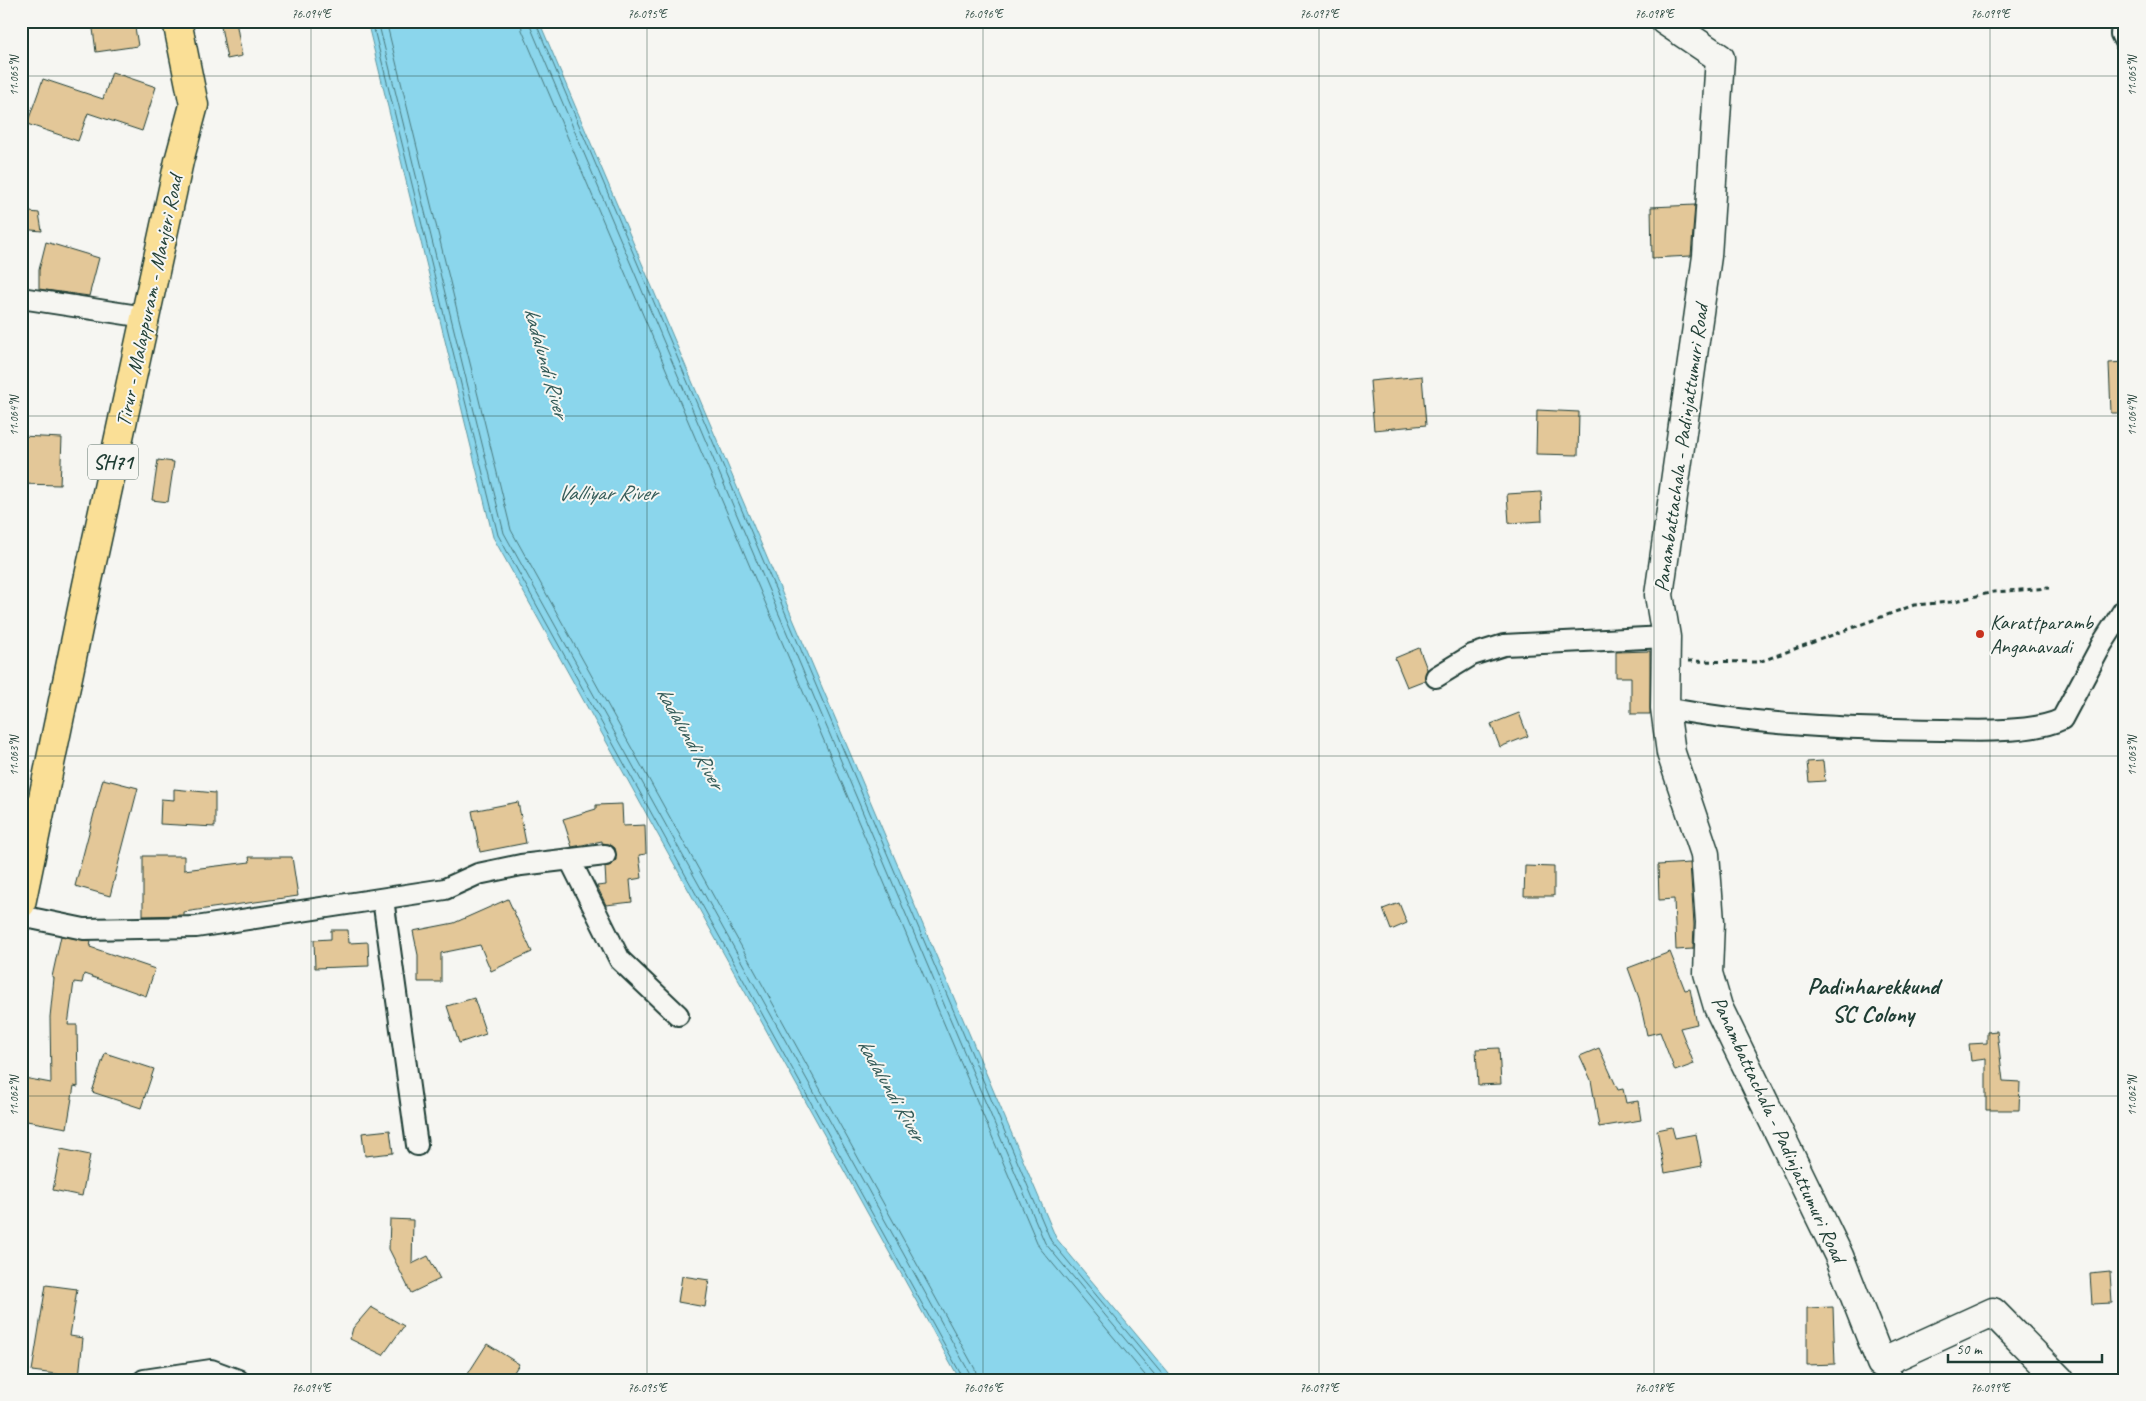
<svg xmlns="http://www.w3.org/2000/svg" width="2146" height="1401" viewBox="0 0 2146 1401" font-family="Caveat,sans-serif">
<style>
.water{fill:#8bd6ec;stroke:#6099a2}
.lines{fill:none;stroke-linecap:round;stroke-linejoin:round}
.shore{stroke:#4a7a7e;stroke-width:1}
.building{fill:#e3c798;stroke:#1f3d34}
.minor-casing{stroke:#1f3d34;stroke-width:24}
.secondary-casing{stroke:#1f3d34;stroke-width:31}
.primary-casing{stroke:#1f3d34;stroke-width:31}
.path{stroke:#1f3d34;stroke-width:3;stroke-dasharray:5 4;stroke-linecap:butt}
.minor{stroke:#f6f6f2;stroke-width:20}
.secondary{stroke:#f6f6f2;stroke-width:28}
.primary{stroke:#fadf96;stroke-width:28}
.ticks{fill:none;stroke:#1f3d34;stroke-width:1;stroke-opacity:0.45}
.poi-dot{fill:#c8321e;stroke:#f6f6f2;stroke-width:2}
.labels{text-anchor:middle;stroke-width:4;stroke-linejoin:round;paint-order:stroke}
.shield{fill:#f6f6f2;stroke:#60746d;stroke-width:1}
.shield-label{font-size:20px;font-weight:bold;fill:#1f3d34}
.street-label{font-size:21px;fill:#1f3d34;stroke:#f6f6f2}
.poi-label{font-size:21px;fill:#1f3d34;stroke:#f6f6f2;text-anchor:start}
.water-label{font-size:22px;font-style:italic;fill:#355c59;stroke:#f6f6f2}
.quarter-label{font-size:24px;font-weight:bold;fill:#1f3d34;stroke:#f6f6f2}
.neatline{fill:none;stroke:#1f3d34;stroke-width:2}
.ticks-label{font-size:12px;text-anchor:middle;fill:#1f3d34}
</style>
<rect width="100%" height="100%" fill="#f6f6f2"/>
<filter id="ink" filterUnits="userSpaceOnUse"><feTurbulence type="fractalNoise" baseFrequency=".02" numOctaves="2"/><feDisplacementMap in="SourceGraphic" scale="10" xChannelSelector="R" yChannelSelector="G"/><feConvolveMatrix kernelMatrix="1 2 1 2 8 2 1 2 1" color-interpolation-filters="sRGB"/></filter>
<g filter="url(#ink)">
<path class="water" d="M367,21H539L1056,1238L1174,1380H960L493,537Z"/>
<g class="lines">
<path class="shore" d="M372,21L498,535L964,1380
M378,21L504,533L969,1372L970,1380
M386,21L511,530L975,1369L978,1380
M521,21L522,30L1039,1247L1149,1380
M528,21L1045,1243L1159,1380
M535,21L1051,1241L1167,1380"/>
</g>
<path class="building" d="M92,21H134L138,46L96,52Z
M220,21H236L242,56L227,59Z
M112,72L156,87L142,131L88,113L78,141L27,124L43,79L103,99Z
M1695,205L1691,256L1652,258L1651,207Z
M21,211L39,213L42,231L21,229Z
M46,242L99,258L89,296L39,289V270Z
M2125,362V413H2111L2109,363Z
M1422,376L1426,425L1374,430L1370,381Z
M1537,410L1579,412L1578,455L1536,454Z
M21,436L62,438L60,485L21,484Z
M158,460L174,462L168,502L152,500Z
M1541,492L1542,521L1509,523L1507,494Z
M1419,648L1427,669L1425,680L1407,687L1395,658Z
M1650,651V714H1631V677H1616V652Z
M1519,713L1528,736L1500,747L1491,724Z
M1823,761L1825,781L1809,782L1807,762Z
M103,779L138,788L110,896L75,886Z
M174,789L215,793V827L160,824L161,799L174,800Z
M518,802L526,843L480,852L472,811Z
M622,804L623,826L645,825L646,854L639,855L642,878L630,880L632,902L606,905L597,886L606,885L605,867L612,865L616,860L615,848L609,844L602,843V841L572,847L563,819L596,809V805Z
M143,856H184V870L250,862L249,857H292L298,896L184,912V915L143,916Z
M1690,863L1694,925L1693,949L1676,950L1674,899L1659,900L1658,865Z
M1525,866L1554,867V896H1524Z
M508,899L532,952L491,971L480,945L441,953V982H418V955L413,931L454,923Z
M1399,903L1407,923L1391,930L1383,909Z
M331,930H348L349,943L368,942L369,966L315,968L314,940L331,939Z
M61,936L91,941L90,947L155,969L146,996L84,974L82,983L74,982L68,1025H77L78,1087L74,1086L67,1128L21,1120L24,1078L51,1083L50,1017L54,978L52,977Z
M1670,952L1685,990L1690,989L1697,1024L1680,1028L1694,1064L1675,1071L1660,1032L1647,1035L1639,998L1628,968Z
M474,998L486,1034L459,1043L447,1006Z
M1997,1031L2003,1081L2020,1082L2019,1110H1986V1059L1971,1061L1969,1044L1987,1043V1032Z
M1499,1048L1501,1084L1478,1085L1476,1049Z
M1599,1048L1618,1090L1623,1089L1626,1103L1638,1101L1641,1120L1599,1127L1591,1080L1580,1056Z
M105,1053L154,1069L141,1108L92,1092Z
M1672,1127L1675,1138L1696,1134L1702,1166L1665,1173L1657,1130Z
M390,1130L393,1153L365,1156L362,1133Z
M61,1149L90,1155L82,1196L53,1190Z
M390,1219L413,1220L412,1264L428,1256L440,1279L411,1293L389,1249Z
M2110,1272L2112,1303L2092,1304L2090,1274Z
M682,1276L709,1280L705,1307L678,1302Z
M46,1285L77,1289L70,1336L83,1338L79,1377L32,1371Z
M371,1307L404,1326L383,1355L350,1339L353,1328Z
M1833,1307L1835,1364L1807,1365V1308Z
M487,1344L519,1364L509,1380H464Z"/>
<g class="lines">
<g class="minor-casing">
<path id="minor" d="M2122,21L2121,34L2125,42
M21,298L145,317
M1436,677L1472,655L1504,645L1666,637
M1665,708C1757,725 1849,729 1942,730C1975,731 2034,733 2062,719L2102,644L2125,608
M570,860L620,960L678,1015
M383,899L417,1145
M21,916L84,929L196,927L445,889L478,874L521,865L605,855
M1881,1363L1893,1380
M144,1380L211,1370L238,1380"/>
</g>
<g class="secondary-casing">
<path id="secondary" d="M1665,21L1720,58L1707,256L1659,595L1666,637L1665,708L1671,753L1705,854L1710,922L1708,973L1718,1007L1839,1256L1881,1363L1993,1312L2060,1380"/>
</g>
<g class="primary-casing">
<path id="primary" d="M21,904L87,585L179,161L194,105L177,21"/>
</g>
<path class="path" d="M1688,661L1759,662L1914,605L1951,602L1994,592L2049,588"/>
<use href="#minor" class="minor"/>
<use href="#secondary" class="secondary"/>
<use href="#primary" class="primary"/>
</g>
</g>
<path class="ticks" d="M311,21V1380M647,21V1380M983,21V1380M1319,21V1380M1654,21V1380M1990,21V1380M21,76H2125M21,416H2125M21,756H2125M21,1096H2125"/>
<circle class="poi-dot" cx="1980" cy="634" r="5"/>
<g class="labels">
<rect class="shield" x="88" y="444.5" width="50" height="35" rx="4"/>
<g class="shield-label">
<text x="113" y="469">SH71</text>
</g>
<g class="street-label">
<text transform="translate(149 301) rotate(-78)" y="7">Tirur - Malappuram - Manjeri Road</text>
<text transform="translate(1681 448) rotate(-82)" y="7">Panambattachala - Padinjattumuri Road</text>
<text transform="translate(1779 1129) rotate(65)" y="7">Panambattachala - Padinjattumuri Road</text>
</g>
<g class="poi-label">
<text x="1990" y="629">Karattparamb<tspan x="1990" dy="24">Anganavadi</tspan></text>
</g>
<g class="water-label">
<text transform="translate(547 362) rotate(74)" y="8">kadalundi River</text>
<text x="607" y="500">Valliyar River</text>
<text transform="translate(691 737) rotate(60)" y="8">kadalundi River</text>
<text transform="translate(892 1089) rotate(60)" y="8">kadalundi River</text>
</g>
<g class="quarter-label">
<text x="1873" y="994">Padinharekkund<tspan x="1873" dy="28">SC Colony</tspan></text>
</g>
</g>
<rect width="2146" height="1401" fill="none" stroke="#f6f6f2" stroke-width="55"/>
<path d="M1948 1354v8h154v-8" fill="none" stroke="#1f3d34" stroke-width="2.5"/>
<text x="1956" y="1354" font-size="15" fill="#1f3d34" stroke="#f6f6f2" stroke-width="4" paint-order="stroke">50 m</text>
<rect x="28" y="28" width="2090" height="1346" class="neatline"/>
<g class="ticks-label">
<text x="311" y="18">76.094°E</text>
<text x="647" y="18">76.095°E</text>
<text x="983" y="18">76.096°E</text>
<text x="1319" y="18">76.097°E</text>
<text x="1654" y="18">76.098°E</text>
<text x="1990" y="18">76.099°E</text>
<text transform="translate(14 76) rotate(-90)" y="4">11.065°N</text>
<text transform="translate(2132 76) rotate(-90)" y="4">11.065°N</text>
<text transform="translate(14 416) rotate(-90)" y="4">11.064°N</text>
<text transform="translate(2132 416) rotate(-90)" y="4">11.064°N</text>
<text transform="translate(14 756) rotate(-90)" y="4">11.063°N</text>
<text transform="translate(2132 756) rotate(-90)" y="4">11.063°N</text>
<text transform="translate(14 1096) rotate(-90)" y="4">11.062°N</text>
<text transform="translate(2132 1096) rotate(-90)" y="4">11.062°N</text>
<text x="311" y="1392">76.094°E</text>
<text x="647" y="1392">76.095°E</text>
<text x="983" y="1392">76.096°E</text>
<text x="1319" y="1392">76.097°E</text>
<text x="1654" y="1392">76.098°E</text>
<text x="1990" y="1392">76.099°E</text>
</g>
</svg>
